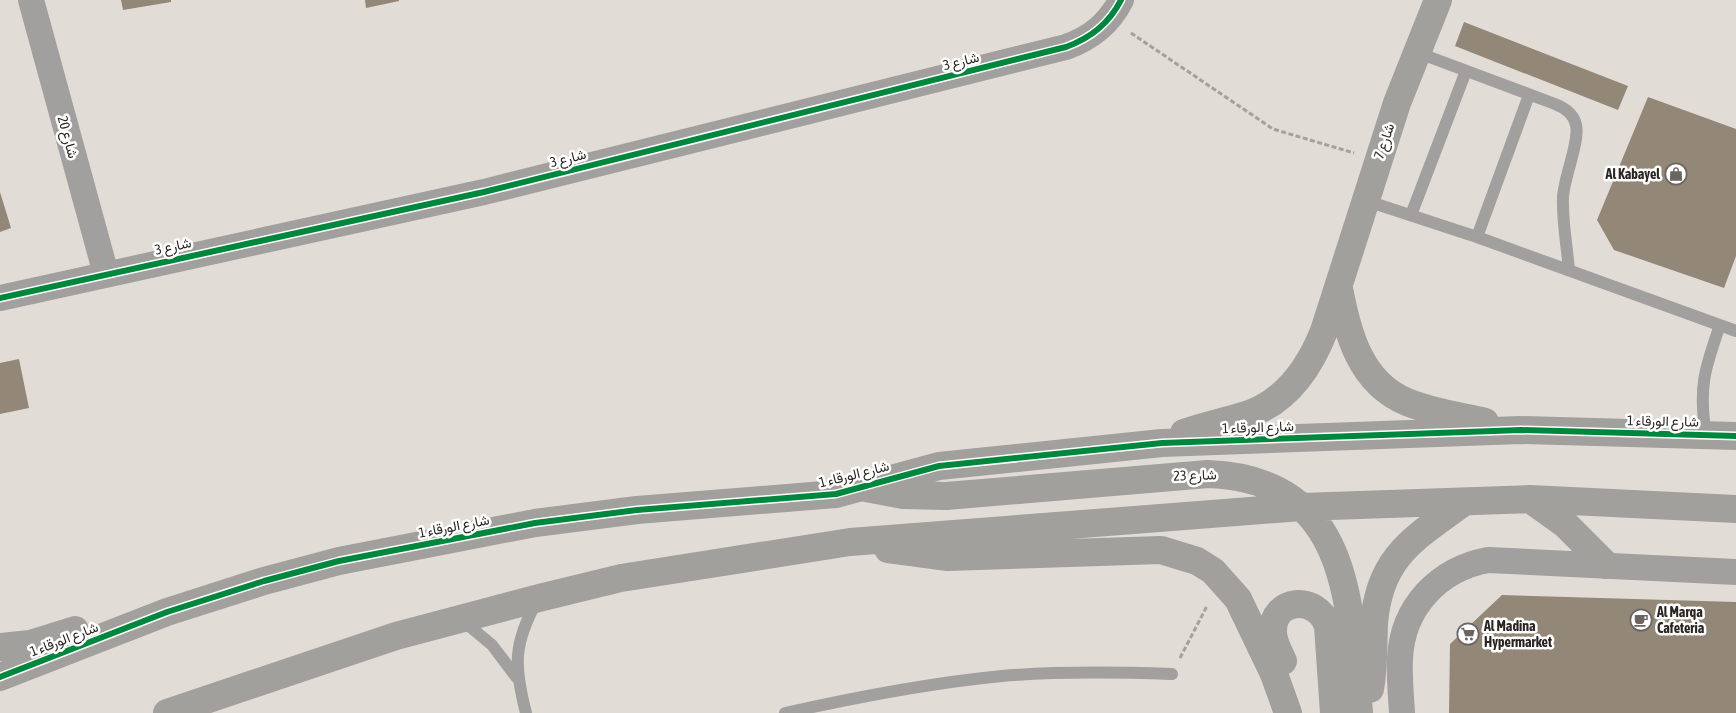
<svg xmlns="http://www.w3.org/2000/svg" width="1736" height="713" viewBox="0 0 1736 713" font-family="'Asap Condensed',Vazirmatn,sans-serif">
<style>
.building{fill:#938877}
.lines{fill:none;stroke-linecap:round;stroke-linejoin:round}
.path{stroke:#a3a19f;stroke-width:3;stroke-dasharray:5 2.5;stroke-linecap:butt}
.lane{stroke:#a1a09f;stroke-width:12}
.street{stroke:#a1a09f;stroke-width:26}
.secondary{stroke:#a1a09d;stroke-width:28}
.cycleway-casing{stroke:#fff;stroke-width:9}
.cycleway{stroke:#00873e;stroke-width:6}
.labels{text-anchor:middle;stroke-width:5;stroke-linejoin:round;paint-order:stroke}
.street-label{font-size:14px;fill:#292520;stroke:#fff}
.poi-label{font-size:14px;font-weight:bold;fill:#292520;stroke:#fff;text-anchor:start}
</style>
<rect width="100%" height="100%" fill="#e2dcd6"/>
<path class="building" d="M121,0H171V2L123,10Z
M365,0H399V1L366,8Z
M1464,22L1628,86L1618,110L1455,46Z
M1648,97L1736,129V256L1724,288L1614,250L1597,220Z
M0,192L11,228L0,232Z
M19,359L29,408L0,414V363Z
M1502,595L1736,602V713H1449L1450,644Z"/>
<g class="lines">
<path class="path" d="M1131,33L1273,129L1354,153
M1180,658L1207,606"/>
<path class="lane" d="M1416,52L1555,104C1565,108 1574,114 1576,125C1580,141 1564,177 1563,197C1562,221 1567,246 1569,270
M1364,200L1477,237L1736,331
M1411,215L1466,71
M1477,237L1529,95
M1706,434C1698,388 1705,368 1720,325
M462,620L492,645L517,678
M526,713C514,666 513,644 537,601
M785,713C857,697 929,683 1002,676C1058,671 1115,672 1172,674"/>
<path class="street" d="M31,0L106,274
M0,298L484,192L1066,47C1091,38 1109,24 1121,0
M1402,713C1401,695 1399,677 1400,659C1402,607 1439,569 1488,560L1736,572"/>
<path class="secondary" d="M1339,288C1347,332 1360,383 1407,402C1431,412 1459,416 1485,422
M1184,433C1203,426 1223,422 1243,416C1285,404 1309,369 1324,331L1397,103L1438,0
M866,488L903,495L946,496L1208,474C1351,479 1350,604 1359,713
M1530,499L1566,525L1606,565
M888,549L948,557L1161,550L1197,561L1213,571L1238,599L1274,674L1288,713
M0,647L30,644L75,630
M1283,661C1279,652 1273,642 1273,632C1272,598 1317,594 1328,626L1334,713
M0,677L167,612L264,581L339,561L535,523L637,510L836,494L939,466L1162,443L1521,430L1736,436
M1370,689C1374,668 1373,646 1374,624C1379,556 1415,538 1464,502
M167,713L396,636L539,598L621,578L850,542L1302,507L1530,499L1736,509"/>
<g class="cycleway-casing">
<path id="cycleway" d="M0,298L484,192L1066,47C1091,38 1109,24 1121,0
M0,677L167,612L264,581L339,561L535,523L637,510L836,494L939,466L1162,443L1521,430L1736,436"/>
</g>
<use href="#cycleway" class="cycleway"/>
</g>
<defs>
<g id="shop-ring" transform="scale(1.125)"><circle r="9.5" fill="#fff" stroke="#6a6560" stroke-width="1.5"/><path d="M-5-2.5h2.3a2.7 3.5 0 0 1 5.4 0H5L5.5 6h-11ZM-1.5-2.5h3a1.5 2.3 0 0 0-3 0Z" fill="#6a6560"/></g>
<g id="cafe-ring" transform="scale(1.125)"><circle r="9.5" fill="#fff" stroke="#6a6560" stroke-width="1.5"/><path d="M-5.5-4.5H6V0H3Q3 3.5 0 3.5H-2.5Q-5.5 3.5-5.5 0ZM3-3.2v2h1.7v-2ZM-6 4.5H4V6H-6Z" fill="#6a6560"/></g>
<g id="supermarket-ring" transform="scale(1.125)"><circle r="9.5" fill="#fff" stroke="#6a6560" stroke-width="1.5"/><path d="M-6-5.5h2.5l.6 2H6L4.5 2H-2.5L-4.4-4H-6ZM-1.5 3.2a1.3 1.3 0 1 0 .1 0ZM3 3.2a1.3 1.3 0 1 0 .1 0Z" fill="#6a6560"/></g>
</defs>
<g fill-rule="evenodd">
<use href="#shop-ring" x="1676" y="174"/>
<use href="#cafe-ring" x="1641" y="620"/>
<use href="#supermarket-ring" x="1468" y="634"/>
</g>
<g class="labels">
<g class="street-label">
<text transform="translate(961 61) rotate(-14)" y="5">شارع 3</text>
<text transform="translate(68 137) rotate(75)" y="5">شارع 20</text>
<text transform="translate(1384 141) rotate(-71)" y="5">شارع 7</text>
<text transform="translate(568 158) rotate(-14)" y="5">شارع 3</text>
<text transform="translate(173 246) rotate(-12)" y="5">شارع 3</text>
<text transform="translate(1663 421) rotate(1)" y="5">شارع الورقاء 1</text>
<text transform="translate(1258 427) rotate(-2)" y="5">شارع الورقاء 1</text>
<text transform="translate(854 474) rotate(-14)" y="5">شارع الورقاء 1</text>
<text transform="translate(1195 475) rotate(-2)" y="5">شارع 23</text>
<text transform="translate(454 526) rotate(-11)" y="5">شارع الورقاء 1</text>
<text transform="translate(64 639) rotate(-21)" y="5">شارع الورقاء 1</text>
</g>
<g class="poi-label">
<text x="1660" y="179" text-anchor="end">Al Kabayel</text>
<text x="1657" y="617">Al Marqa<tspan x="1657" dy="16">Cafeteria</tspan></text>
<text x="1484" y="631">Al Madina<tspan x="1484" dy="16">Hypermarket</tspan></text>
</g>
</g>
</svg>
